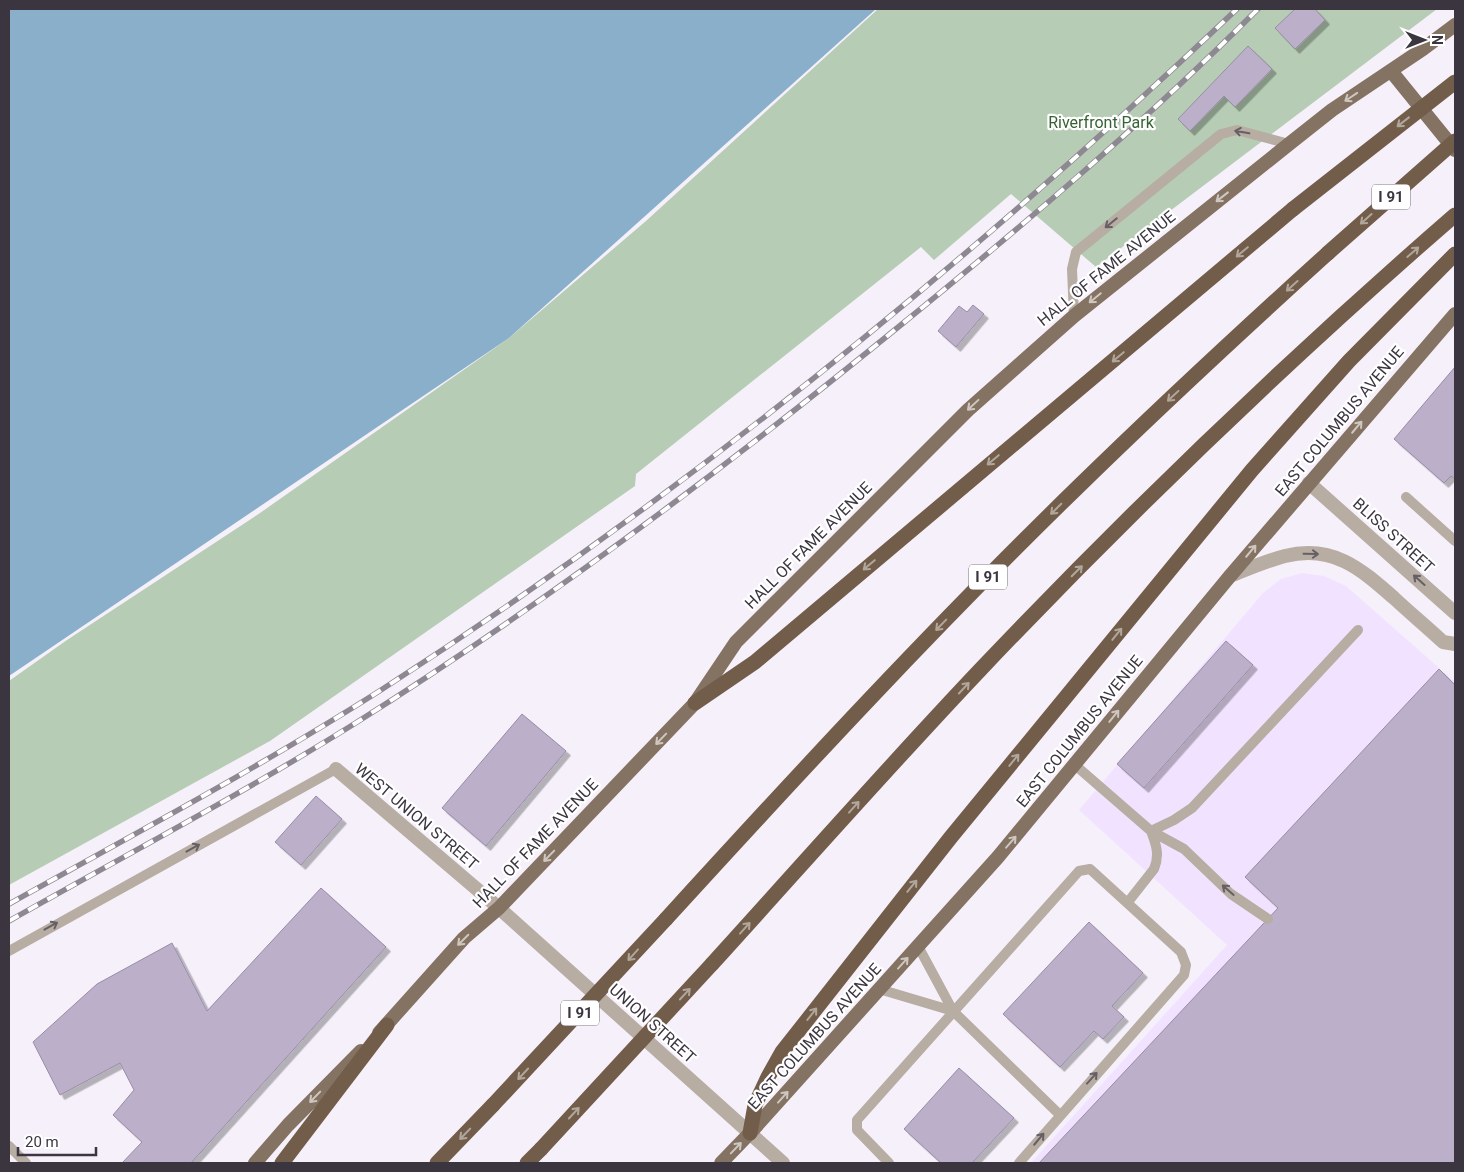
<svg xmlns="http://www.w3.org/2000/svg" width="1464" height="1172" viewBox="0 0 1464 1172" font-family="Roboto,sans-serif">
<style>
.built{fill:#f1e3ff}
.green{fill:#b6ccb4}
.water{fill:#89afcb}
.building{fill:#bcafc9;stroke:#998ca5;filter:url(#shadow)}
.lines{fill:none;stroke-linecap:round;stroke-linejoin:round}
.service{stroke:#b7ada3;stroke-width:10}
.minor{stroke:#b7ada3;stroke-width:14}
.tertiary{stroke:#b7ada3;stroke-width:14}
.primary{stroke:#847262;stroke-width:14}
.motorway{stroke:#725d4a;stroke-width:15}
.rail-casing{stroke:#8e8893;stroke-width:5.5}
.rail{stroke:#fff;stroke-width:4;stroke-dasharray:11;stroke-linecap:butt}
.motorway-bridge{stroke:#725d4a;stroke-width:15}
.oneway{stroke:#cec7c0}
.oneway2{stroke:#b1a69b}
.oneway3{stroke:#665f63}
.labels{text-anchor:middle;stroke-width:4.5;stroke-linejoin:round;paint-order:stroke}
.shield{fill:#fff;stroke:#767279;stroke-width:1}
.shield-label{font-size:15px;font-weight:bold;fill:#3b3540}
.park-label{font-size:16px;fill:#366234;stroke:#fff}
.street-label{font-size:16px;fill:#3b3540;stroke:#fff}
</style>
<defs>
<filter id="shadow"><feDropShadow dx="4.5" dy="4.5" stdDeviation="0" flood-color="#0004"/></filter>
</defs>
<rect width="100%" height="100%" fill="#f6f0fb"/>
<path class="built" d="M1302,573L1324,576L1346,586L1455,682V1163H1031L1227,945L1079,810L1263,593L1281,579Z"/>
<path class="green" d="M878,9H1437L1096,267L1011,194L934,260L921,247L636,474L635,486L270,741L9,885V681L67,640L260,513L509,338L646,221Z"/>
<path class="water" d="M9,9H876L509,338L9,676Z"/>
<path class="building" d="M1295,9H1315L1325,20L1295,49L1275,28Z
M1248,46L1272,69L1235,107L1224,96L1190,131L1178,119Z
M973,305L984,314L956,347L938,331L959,306L967,312Z
M1455,367V479L1451,476L1444,483L1394,439Z
M1226,641L1253,665L1144,788L1117,764Z
M1439,669L1455,685V1163H1039L1278,908L1245,877Z
M522,714L566,751L486,846L442,808Z
M316,796L342,819L301,865L275,842Z
M321,888L386,947L191,1163H122L142,1142L113,1115L134,1090L120,1063L60,1095L33,1042L97,984L172,943L207,1011Z
M1089,922L1143,973L1112,1006L1124,1017L1103,1039L1094,1031L1060,1067L1003,1014Z
M959,1068L1014,1118L972,1163H941L904,1129Z"/>
<g class="lines">
<path class="service" d="M1074,316L1072,269L1076,252L1221,134L1237,130L1289,144
M1406,497L1455,541
M1075,765L1151,831L1184,849L1231,894L1268,919
M1151,831L1174,820L1192,808L1358,630
M1128,902L1154,869C1160,855 1156,844 1151,831
M9,951L336,769
M879,989L953,1011L918,946
M953,1011L1060,1115
M9,1146L26,1163
M889,1163L857,1130V1120L1079,871L1090,869L1181,952L1186,965L1184,975L1019,1163"/>
<path class="minor" d="M1309,483L1455,613
M1230,576C1248,569 1266,561 1285,556C1333,544 1361,569 1394,598C1410,613 1427,627 1443,642L1455,644
M336,769L499,908"/>
<path class="tertiary" d="M499,908L783,1163"/>
<path class="primary" d="M1391,71L1455,150
M379,1033L464,938L499,908L695,703L736,642L968,410L1074,316L1289,144L1332,110L1423,49L1455,25
M255,1163L288,1125L361,1051
M721,1163L750,1133L998,857L1230,576L1455,314"/>
<path class="motorway" d="M695,703L755,662L1293,209
M666,919C801,771 936,625 1080,485C1161,406 1244,329 1328,253
M712,964C801,866 889,766 980,670C1131,511 1289,359 1455,215
M750,1133L755,1105L768,1077L782,1052L951,837L1252,470L1349,361L1455,254
M282,1163L387,1025
M437,1163L493,1105
M527,1163L541,1149"/>
<g class="rail-casing">
<path id="rail" d="M9,904C134,834 260,767 381,690C687,493 973,259 1237,9
M9,921C124,856 242,794 354,724C546,603 727,467 902,324C1025,224 1146,121 1258,9"/>
</g>
<use href="#rail" class="rail"/>
<path class="motorway-bridge" d="M1293,209L1455,82
M1328,253L1455,141
M493,1105L666,919
M541,1149L712,964"/>
</g>
<defs><path id="oneway-shaft" d="M-6 0H5M1.5-3L5.5 0L1.5 3" fill="none" stroke-width="1.6" stroke-linecap="round" stroke-linejoin="round" transform="scale(1.25)"/></defs>
<g class="oneway">
<use href="#oneway-shaft" transform="translate(1351 97) rotate(146)"/>
<use href="#oneway-shaft" transform="translate(1222 197) rotate(142)"/>
<use href="#oneway-shaft" transform="translate(1095 298) rotate(141)"/>
<use href="#oneway-shaft" transform="translate(973 405) rotate(137)"/>
<use href="#oneway-shaft" transform="translate(1357 427) rotate(-50)"/>
<use href="#oneway-shaft" transform="translate(1251 551) rotate(-50)"/>
<use href="#oneway-shaft" transform="translate(1114 716) rotate(-51)"/>
<use href="#oneway-shaft" transform="translate(661 739) rotate(134)"/>
<use href="#oneway-shaft" transform="translate(1011 842) rotate(-49)"/>
<use href="#oneway-shaft" transform="translate(549 856) rotate(134)"/>
<use href="#oneway-shaft" transform="translate(463 940) rotate(135)"/>
<use href="#oneway-shaft" transform="translate(903 963) rotate(-48)"/>
<use href="#oneway-shaft" transform="translate(315 1097) rotate(134)"/>
<use href="#oneway-shaft" transform="translate(783 1097) rotate(-48)"/>
<use href="#oneway-shaft" transform="translate(736 1148) rotate(-46)"/>
</g>
<g class="oneway2">
<use href="#oneway-shaft" transform="translate(1403 122) rotate(142)"/>
<use href="#oneway-shaft" transform="translate(1366 219) rotate(138)"/>
<use href="#oneway-shaft" transform="translate(1242 252) rotate(140)"/>
<use href="#oneway-shaft" transform="translate(1413 252) rotate(-41)"/>
<use href="#oneway-shaft" transform="translate(1292 286) rotate(138)"/>
<use href="#oneway-shaft" transform="translate(1118 357) rotate(140)"/>
<use href="#oneway-shaft" transform="translate(1173 396) rotate(137)"/>
<use href="#oneway-shaft" transform="translate(993 460) rotate(140)"/>
<use href="#oneway-shaft" transform="translate(1056 509) rotate(135)"/>
<use href="#oneway-shaft" transform="translate(869 565) rotate(140)"/>
<use href="#oneway-shaft" transform="translate(1077 571) rotate(-45)"/>
<use href="#oneway-shaft" transform="translate(941 625) rotate(134)"/>
<use href="#oneway-shaft" transform="translate(1117 634) rotate(-51)"/>
<use href="#oneway-shaft" transform="translate(964 688) rotate(-47)"/>
<use href="#oneway-shaft" transform="translate(1014 760) rotate(-51)"/>
<use href="#oneway-shaft" transform="translate(854 807) rotate(-48)"/>
<use href="#oneway-shaft" transform="translate(912 886) rotate(-51)"/>
<use href="#oneway-shaft" transform="translate(745 928) rotate(-48)"/>
<use href="#oneway-shaft" transform="translate(633 955) rotate(132)"/>
<use href="#oneway-shaft" transform="translate(685 994) rotate(-47)"/>
<use href="#oneway-shaft" transform="translate(812 1014) rotate(-52)"/>
<use href="#oneway-shaft" transform="translate(523 1074) rotate(133)"/>
<use href="#oneway-shaft" transform="translate(574 1113) rotate(-47)"/>
<use href="#oneway-shaft" transform="translate(465 1134) rotate(134)"/>
</g>
<g class="oneway3">
<use href="#oneway-shaft" transform="translate(1242 132) rotate(-170)"/>
<use href="#oneway-shaft" transform="translate(1111 223) rotate(141)"/>
<use href="#oneway-shaft" transform="translate(1311 554) rotate(1)"/>
<use href="#oneway-shaft" transform="translate(1419 580) rotate(-138)"/>
<use href="#oneway-shaft" transform="translate(193 848) rotate(-29)"/>
<use href="#oneway-shaft" transform="translate(1228 890) rotate(-139)"/>
<use href="#oneway-shaft" transform="translate(51 926) rotate(-29)"/>
<use href="#oneway-shaft" transform="translate(1092 1078) rotate(-48)"/>
<use href="#oneway-shaft" transform="translate(1039 1139) rotate(-50)"/>
</g>
<g class="labels">
<g class="shield">
<rect x="1372" y="184.5" width="38" height="25" rx="4"/>
<rect x="969" y="564.5" width="38" height="25" rx="4"/>
<rect x="561" y="1000.5" width="38" height="25" rx="4"/>
</g>
<g class="shield-label">
<text x="1391" y="202">I 91</text>
<text x="988" y="582">I 91</text>
<text x="580" y="1018">I 91</text>
</g>
<g class="park-label">
<text x="1101" y="128">Riverfront Park</text>
</g>
<g class="street-label">
<text transform="translate(1106 268) rotate(-39)" y="6">HALL OF FAME AVENUE</text>
<text transform="translate(1339 421) rotate(-50)" y="6">EAST COLUMBUS AVENUE</text>
<text transform="translate(1394 535) rotate(42)" y="6">BLISS STREET</text>
<text transform="translate(808 545) rotate(-45)" y="6">HALL OF FAME AVENUE</text>
<text transform="translate(1079 731) rotate(-51)" y="6">EAST COLUMBUS AVENUE</text>
<text transform="translate(417 816) rotate(40)" y="6">WEST UNION STREET</text>
<text transform="translate(535 843) rotate(-46)" y="6">HALL OF FAME AVENUE</text>
<text transform="translate(653 1023) rotate(42)" y="6">UNION STREET</text>
<text transform="translate(814 1036) rotate(-48)" y="6">EAST COLUMBUS AVENUE</text>
</g>
</g>
<rect width="1464" height="1172" fill="none" stroke="#3b3540" stroke-width="20"/>
<g transform="translate(1424 40) rotate(90)" stroke="#ffffff" stroke-width="4" paint-order="stroke">
<path d="M0-4L9 19L0 12L-9 19Z" fill="#3b3540"/>
<text y="-8" font-size="14" font-weight="bold" text-anchor="middle" fill="#3b3540">N</text>
</g>
<path d="M18 1147v8h78v-8" fill="none" stroke="#3b3540" stroke-width="2.5"/>
<text x="25" y="1147" font-size="15" fill="#3b3540" stroke="#ffffff" stroke-width="4" paint-order="stroke">20 m</text>
</svg>
